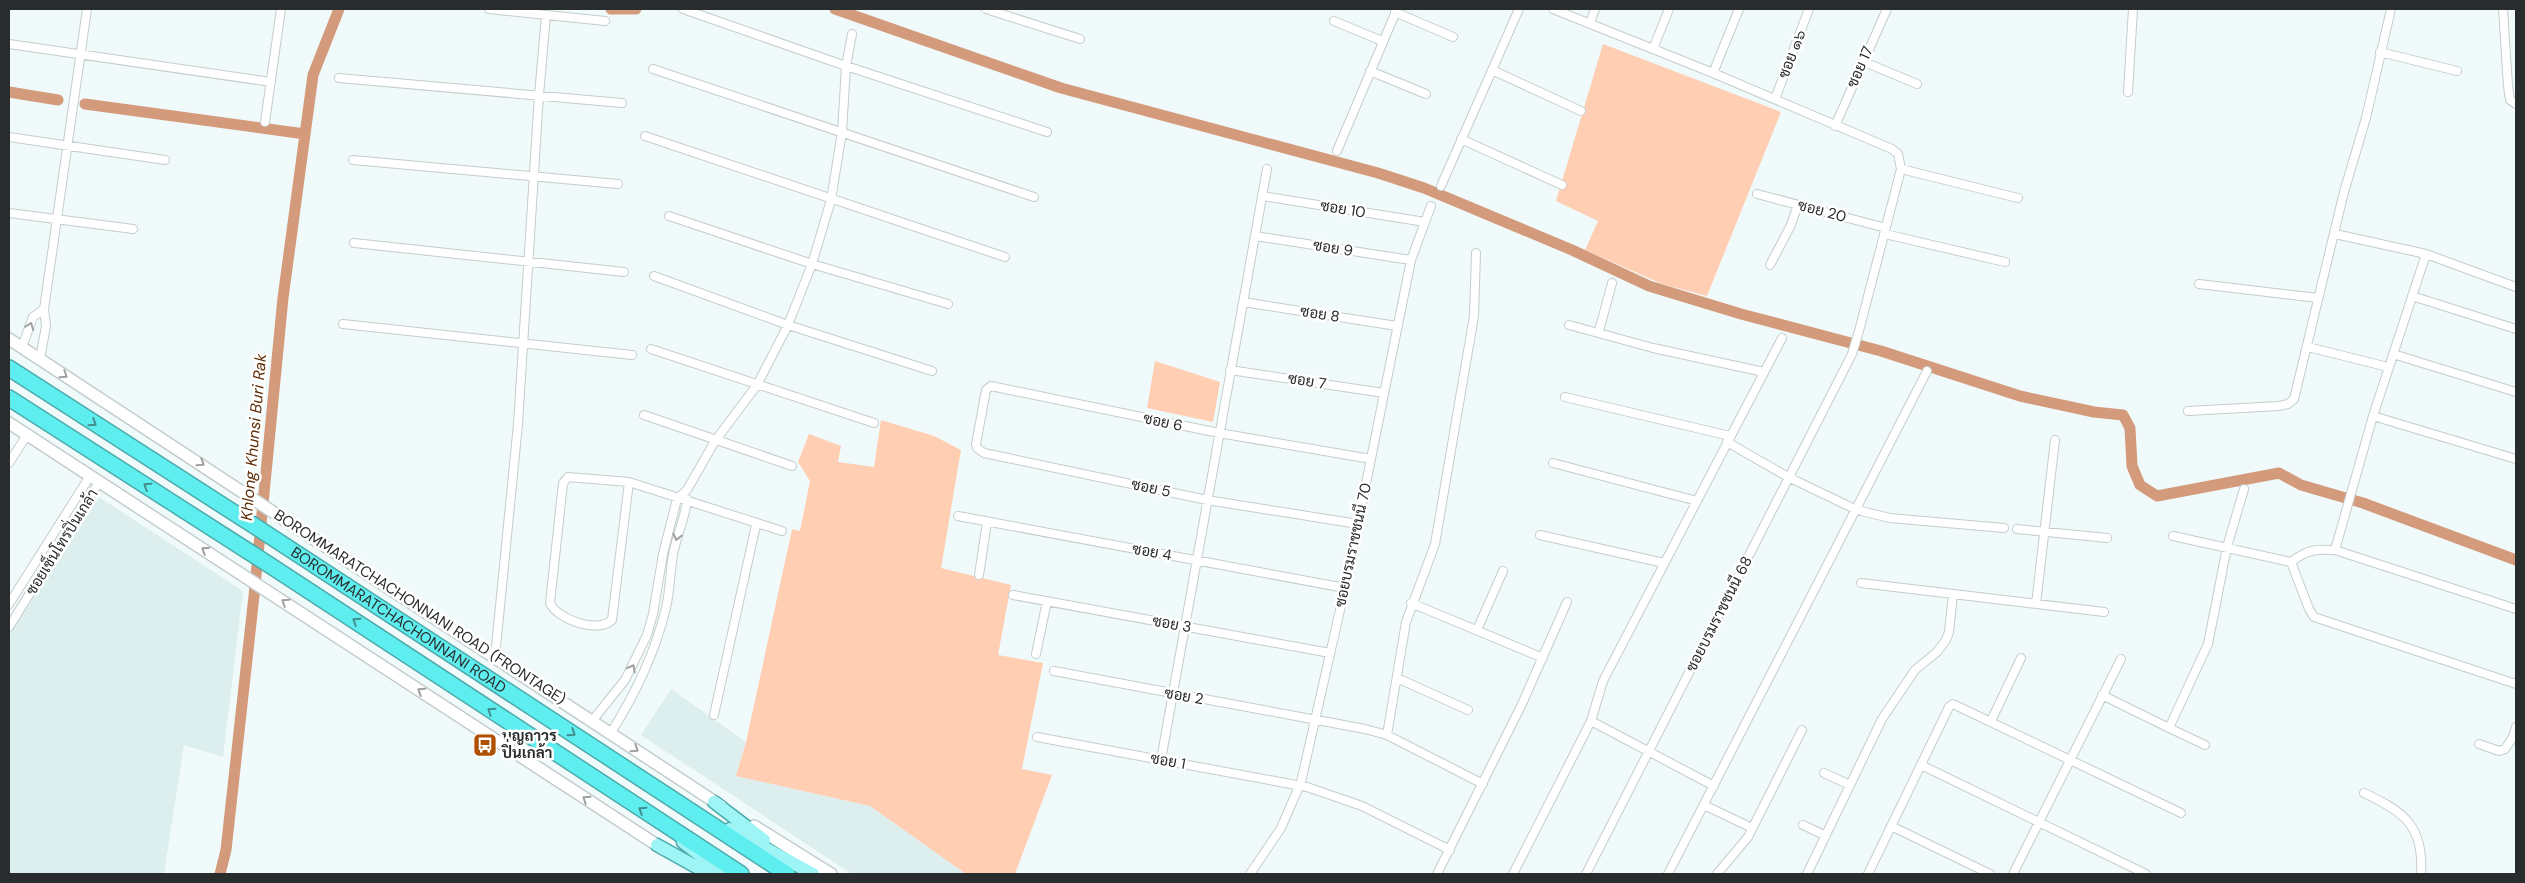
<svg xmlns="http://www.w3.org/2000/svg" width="2525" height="883" viewBox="0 0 2525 883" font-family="'DM Sans',Sarabun,sans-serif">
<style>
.built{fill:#dceeee}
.green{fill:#ffceb3}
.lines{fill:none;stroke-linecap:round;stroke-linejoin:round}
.canal{stroke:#d39a7b;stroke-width:11}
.street-casing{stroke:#c4cdcd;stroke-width:10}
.secondary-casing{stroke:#c4cdcd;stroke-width:14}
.primary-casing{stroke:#4caaab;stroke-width:15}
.highway-casing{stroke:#4caaab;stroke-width:18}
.street{stroke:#fff;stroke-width:8}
.secondary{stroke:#fff;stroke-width:11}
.primary{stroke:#9ff5f5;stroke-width:12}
.highway{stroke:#5feeef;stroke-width:15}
.oneway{stroke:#9fa0a0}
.oneway2{stroke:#448d8e}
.labels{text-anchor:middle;stroke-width:5;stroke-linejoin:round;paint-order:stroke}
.street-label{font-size:15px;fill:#292c2c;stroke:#fff}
.poi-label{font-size:15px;font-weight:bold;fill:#292c2c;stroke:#fff;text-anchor:start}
.water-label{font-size:16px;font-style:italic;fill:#5f2b05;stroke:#fff}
</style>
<rect width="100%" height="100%" fill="#f1fafa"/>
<path class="built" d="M99,497L243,591L223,757L184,745L164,874H9V636Z
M671,689L746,742L736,776L870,806L966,874H852L641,735Z"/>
<path class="green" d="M1603,44L1781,112L1707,296L1662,284L1585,250L1598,221L1556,201Z
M1155,361L1220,382L1213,422L1147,408Z
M881,420L934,436L961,450L941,568L1011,585L998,655L1043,663L1022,769L1052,775L1015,874H966L870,806L736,776L746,742L792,529L800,531L810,481L798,462L809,434L841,446L838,462L874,467Z"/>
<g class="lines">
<path class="canal" d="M611,9H636
M835,9L1061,88L1378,173L1424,188L1572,250L1649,286L1741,314L1881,351L2020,396L2094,412L2123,415L2130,428L2132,466L2140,485L2157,496L2279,473L2301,485L2363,503L2516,560
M9,92L58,100
M85,104L305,134
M220,874L226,850L254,596L283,298L313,75L339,9"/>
<g class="street-casing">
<path id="street" d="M489,9L605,21
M683,9L846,66L1047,132
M986,9L1080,39
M1553,9L1713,73L1892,149L1898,154L1901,169L1859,331L1852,354L1586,874
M2503,9L2508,86L2510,100L2516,104
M1395,12L1453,37
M1334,21L1382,41
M1590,23L1595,9
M9,44L271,82
M1653,49L1669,9
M2380,52L2457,71
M1862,61L1917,84
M653,69L1034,197
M1492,70L1581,111
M1370,71L1426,94
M1713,73L1739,9
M339,78L622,103
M2128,92L2133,9
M1775,99L1809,9
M265,122L281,9
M1835,126L1887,9
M645,136L1005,257
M9,137L165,160
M1461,139L1562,185
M1337,151L1397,9
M353,160L618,184
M1901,169L2018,198
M1441,186L1519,9
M1757,194L1886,228
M1262,196L1425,222
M9,213L133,229
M669,216L812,264L948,304
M1885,234L2005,262
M2335,234L2426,254L2516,287
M1255,236L1411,260
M354,243L624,272
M1770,265L1790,227L1798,205
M654,276L788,325L932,371
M2199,284L2318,298
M2412,296L2516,329
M1243,302L1397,326
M343,324L632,355
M1569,325L1653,348L1764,372
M1599,331L1612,283
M22,347L33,317L44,309
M2308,347L2388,367
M651,349L874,423
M2393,354L2516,392
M40,359L46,326L44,309L87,9
M1230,370L1384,393
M1565,397L1730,436
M2188,411L2279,406L2288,404L2294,399L2344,192L2366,118L2391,9
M644,415L792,466
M2373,416L2516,459
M1727,442L1788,477L1857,510L1890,518L2004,528
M9,463L27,435
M1553,463L1697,501
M629,482L612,620C597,634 557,619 550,603L563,483L568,477L629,482L782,531
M958,516L1345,588
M1358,524L1207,500L984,453L977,448L976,444L986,390L991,386L1219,433L1371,459
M2017,529L2107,538
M1540,535L1664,563
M2173,536L2291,562C2307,550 2314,549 2335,550L2516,609
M2335,550L2373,416L2426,254
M2291,562L2309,609L2314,617L2516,684
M979,575L987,522
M1861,583L2104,612
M1013,595L1330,653
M1411,603L1543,658
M9,604L90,476
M2036,604L2055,440
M9,627L99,482
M1477,630L1503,571
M1036,654L1047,601
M495,657L518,424L539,95L546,15
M1054,671L1365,729L1387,735L1483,784
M1397,678L1468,710
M2102,695L2169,728L2208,644L2227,547L2244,489
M714,715L756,525
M592,721L625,680L647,635L653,614L663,554L677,499L687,490L715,441L757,385L788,325L812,264L831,200L842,132L846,66L852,34
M1591,721L1714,786
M1991,721L2021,658
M2169,728L2205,745
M610,734C635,695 655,653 666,608C670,591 670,572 673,555C676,536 686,517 687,499
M1387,735L1406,622L1435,544L1474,316L1476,253
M1037,737L1307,787L1362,806L1450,850
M2479,744L2499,751L2505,749L2513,737L2516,727
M1161,760L1267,169
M1921,765L2146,874
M1824,773L1850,785
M2364,793C2405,812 2424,827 2421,874
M1704,805L1752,828
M1803,825L1826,836
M1891,826L1990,874
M1250,874L1281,828L1301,782L1345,588L1411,260L1431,206
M1437,874L1522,704L1567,602
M1513,874L1591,721L1603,681L1782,338
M1668,874L1927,371
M1717,874L1748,837L1802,730
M1807,874L1882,719L1915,670L1937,652L1946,640L1949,632L1953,594
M1868,874L1949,707L1953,704L2181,813
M2013,874L2121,659"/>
</g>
<g class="secondary-casing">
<path id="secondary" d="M9,339L721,806
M9,423L663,849
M754,826L831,874"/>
</g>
<g class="primary-casing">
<path id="primary" d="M714,802L764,840
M730,829L813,874
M683,842L724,874
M657,845L709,874"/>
</g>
<g class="highway-casing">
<g id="highway">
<path id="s1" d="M9,368L267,534L787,874"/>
<path d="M9,398L268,564L741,874"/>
</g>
</g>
<use href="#street" class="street"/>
<use href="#secondary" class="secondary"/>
<use href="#primary" class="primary"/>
<use href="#highway" class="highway"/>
</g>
<defs><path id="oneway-chevron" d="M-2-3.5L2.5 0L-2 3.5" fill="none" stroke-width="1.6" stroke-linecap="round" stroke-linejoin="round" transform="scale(1.25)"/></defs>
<g class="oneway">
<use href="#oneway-chevron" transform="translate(30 326) rotate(-69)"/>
<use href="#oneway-chevron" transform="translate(64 375) rotate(33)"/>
<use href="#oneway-chevron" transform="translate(201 463) rotate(33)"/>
<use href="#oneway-chevron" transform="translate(677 537) rotate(103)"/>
<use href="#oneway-chevron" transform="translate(205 550) rotate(-147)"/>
<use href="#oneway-chevron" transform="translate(285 602) rotate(-147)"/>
<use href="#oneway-chevron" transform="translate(632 668) rotate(-62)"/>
<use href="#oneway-chevron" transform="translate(421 691) rotate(-147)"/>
<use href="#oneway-chevron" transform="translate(635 749) rotate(33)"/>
<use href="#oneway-chevron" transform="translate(586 799) rotate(-146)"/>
</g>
<g class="oneway2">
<use href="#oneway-chevron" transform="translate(93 423) rotate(33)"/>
<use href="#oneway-chevron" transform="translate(147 486) rotate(-147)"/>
<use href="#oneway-chevron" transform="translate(356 621) rotate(-147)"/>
<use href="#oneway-chevron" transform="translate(491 711) rotate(-146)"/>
<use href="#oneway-chevron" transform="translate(572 733) rotate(33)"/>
<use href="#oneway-chevron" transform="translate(642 810) rotate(-147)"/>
</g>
<defs>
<g id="bus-square" transform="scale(1.25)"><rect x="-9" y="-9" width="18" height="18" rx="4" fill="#ae5000" stroke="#fff"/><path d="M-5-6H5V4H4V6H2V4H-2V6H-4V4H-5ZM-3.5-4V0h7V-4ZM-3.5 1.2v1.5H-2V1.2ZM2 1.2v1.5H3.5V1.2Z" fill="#fff"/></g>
</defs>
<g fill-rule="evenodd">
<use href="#bus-square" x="485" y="745"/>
</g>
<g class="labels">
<g class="street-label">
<text transform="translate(1792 54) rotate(-69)" y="5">ซอย ๑๖</text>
<text transform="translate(1860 67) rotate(-66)" y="5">ซอย 17</text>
<text transform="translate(1343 209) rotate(9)" y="5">ซอย 10</text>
<text transform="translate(1822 211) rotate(15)" y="5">ซอย 20</text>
<text transform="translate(1333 248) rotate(9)" y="5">ซอย 9</text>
<text transform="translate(1320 314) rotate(9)" y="5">ซอย 8</text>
<text transform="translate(1307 381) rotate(9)" y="5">ซอย 7</text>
<text transform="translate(1163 422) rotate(12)" y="5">ซอย 6</text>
<text transform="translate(1151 488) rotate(12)" y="5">ซอย 5</text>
<text transform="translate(62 542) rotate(-58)" y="5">ซอยเซ็นโทรปิ่นเกล้า</text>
<text transform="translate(1353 545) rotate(-78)" y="5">ซอยบรมราชชนนี 70</text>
<text transform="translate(1152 552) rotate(10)" y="5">ซอย 4</text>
<text transform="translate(420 607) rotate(33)" y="5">BOROMMARATCHACHONNANI ROAD (FRONTAGE)</text>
<text transform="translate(1719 614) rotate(-63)" y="5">ซอยบรมราชชนนี 68</text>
<text dy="5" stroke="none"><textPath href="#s1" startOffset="464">BOROMMARATCHACHONNANI ROAD</textPath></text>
<text transform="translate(1172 624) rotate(10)" y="5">ซอย 3</text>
<text transform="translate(1184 696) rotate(10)" y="5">ซอย 2</text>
<text transform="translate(1168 761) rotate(10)" y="5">ซอย 1</text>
</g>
<g class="poi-label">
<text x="502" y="741">บุญถาวร<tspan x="502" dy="17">ปิ่นเกล้า</tspan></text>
</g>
<g class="water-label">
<text transform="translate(253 437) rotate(-85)" y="6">Khlong Khunsi Buri Rak</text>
</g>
</g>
<rect width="2525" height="883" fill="none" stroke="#292c2c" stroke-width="20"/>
</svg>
